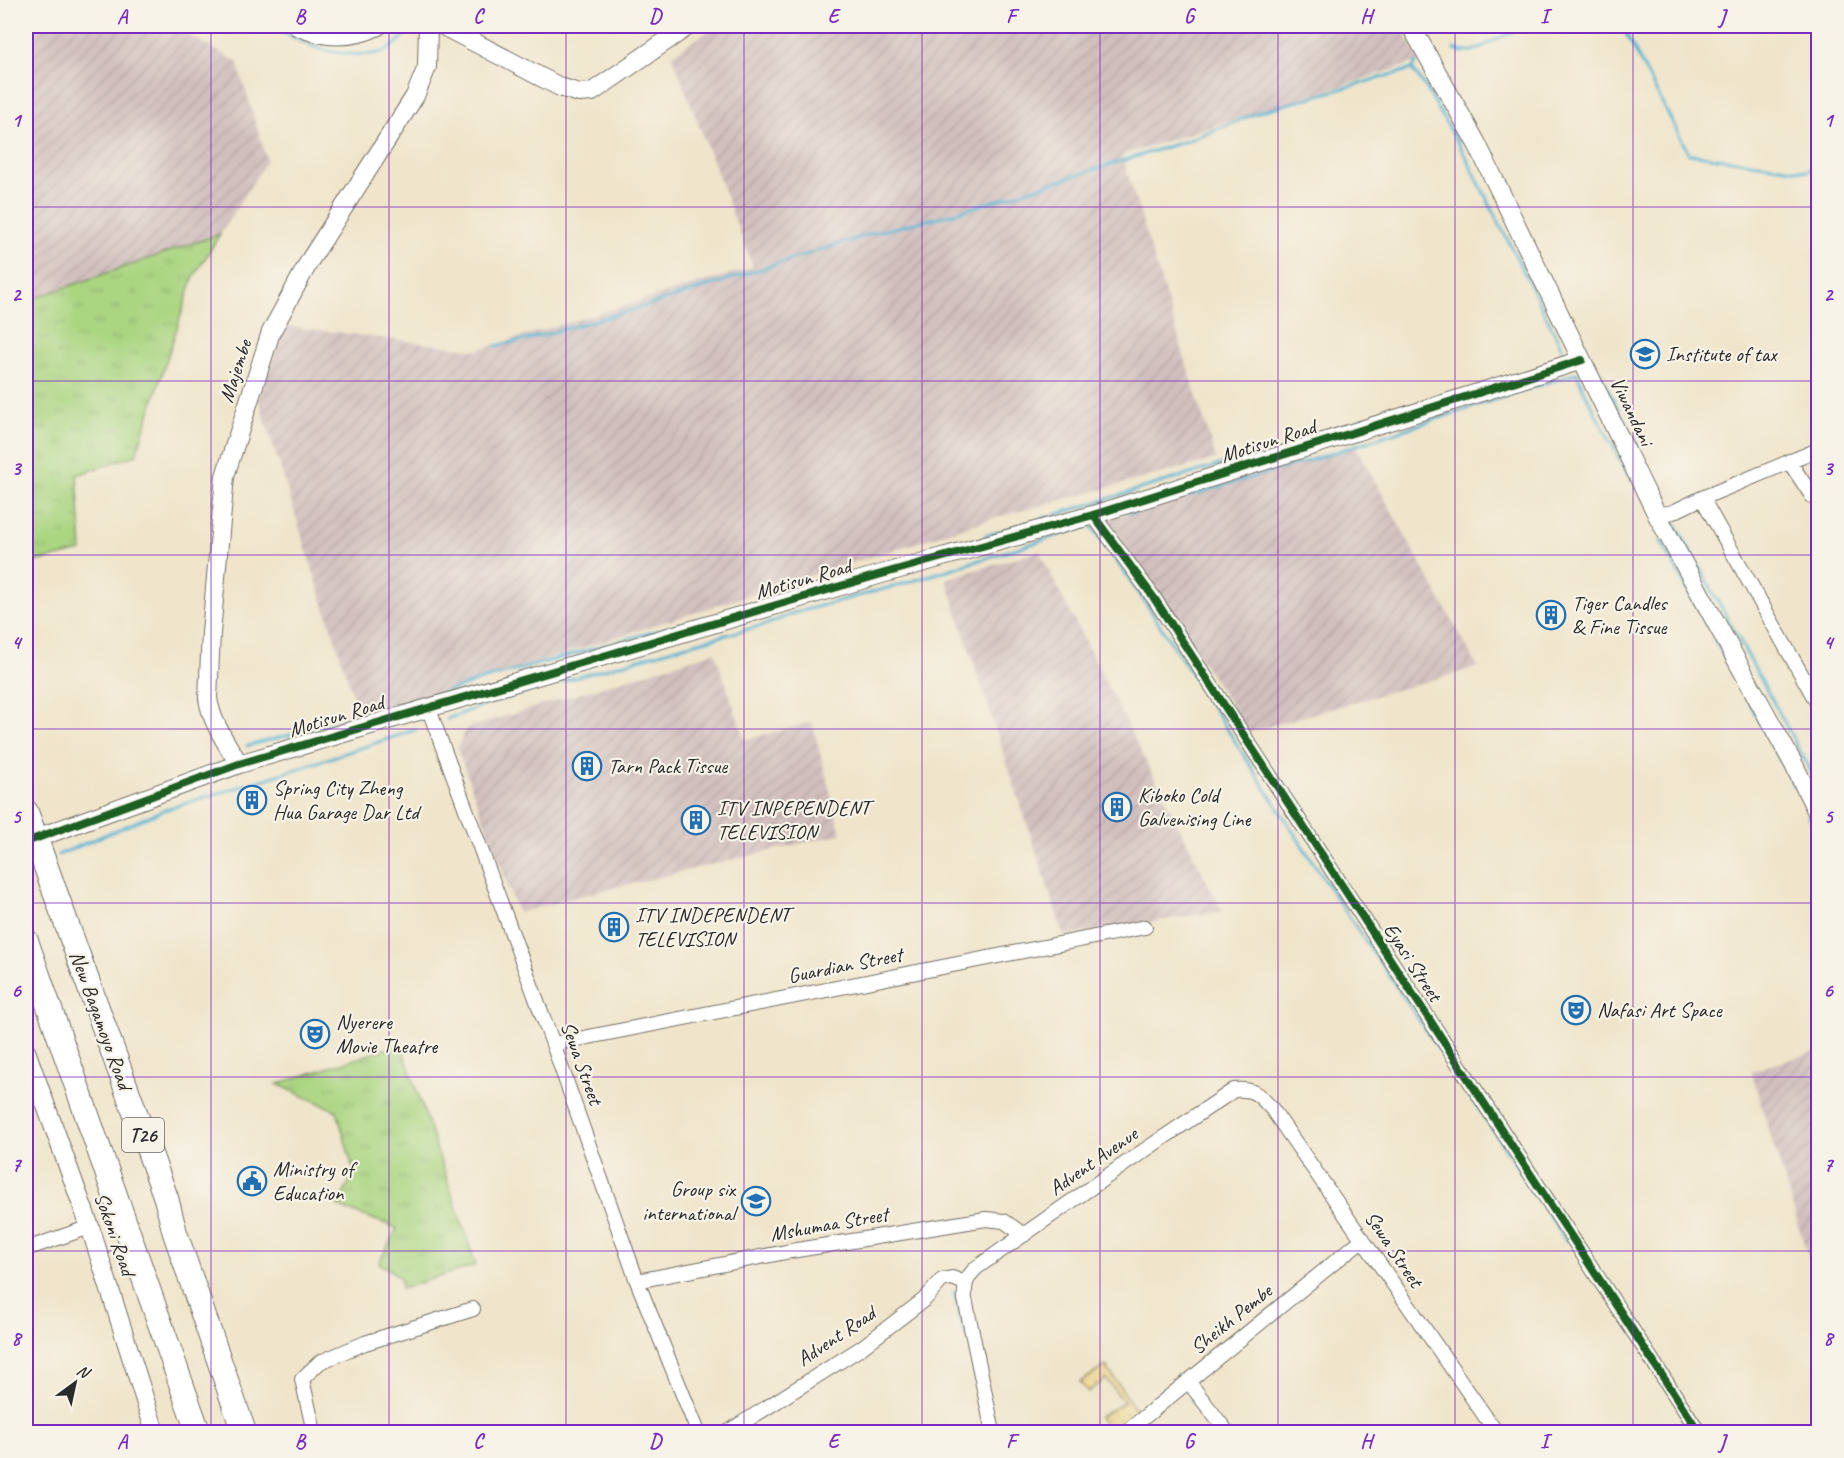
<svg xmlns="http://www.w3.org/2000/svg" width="1844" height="1458" viewBox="0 0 1844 1458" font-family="Caveat,sans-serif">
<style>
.industrial{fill:url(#industrial-furrows)}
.grass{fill:url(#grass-tufts);stroke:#6a8056;stroke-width:1.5}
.sand{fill:url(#sand-dots);stroke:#8c8264;stroke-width:1.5}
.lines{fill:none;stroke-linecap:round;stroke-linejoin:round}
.stream{stroke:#52b3d1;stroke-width:3}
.street-casing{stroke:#706c63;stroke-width:16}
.secondary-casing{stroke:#706c63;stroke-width:20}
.highway-casing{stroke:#706c63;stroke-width:26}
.street{stroke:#fff;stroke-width:14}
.secondary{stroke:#fff;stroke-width:18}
.highway{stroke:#fff;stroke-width:24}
.cycleway-casing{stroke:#f7f3e8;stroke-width:11}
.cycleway{stroke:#1b5e20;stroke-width:8}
.grid{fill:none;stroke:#7b2cbf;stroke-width:1.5;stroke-opacity:0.55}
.labels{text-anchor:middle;stroke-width:4.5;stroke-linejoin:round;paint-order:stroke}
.shield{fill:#f7f3e8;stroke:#686764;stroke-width:1.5}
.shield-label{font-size:20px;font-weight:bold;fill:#2b2b2b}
.poi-label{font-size:21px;fill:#2b2b2b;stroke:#f7f3e8;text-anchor:start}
.street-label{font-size:21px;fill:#2b2b2b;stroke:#f7f3e8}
.neatline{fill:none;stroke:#7b2cbf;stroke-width:2}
.grid-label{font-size:20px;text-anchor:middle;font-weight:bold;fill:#7b2cbf}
</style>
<defs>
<pattern id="industrial-furrows" width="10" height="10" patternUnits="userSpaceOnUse" patternTransform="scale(1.5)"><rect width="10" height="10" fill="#d1bfbd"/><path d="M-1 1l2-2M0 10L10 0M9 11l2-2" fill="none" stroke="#b4a4a3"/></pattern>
<pattern id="grass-tufts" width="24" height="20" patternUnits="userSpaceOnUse" patternTransform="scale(1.5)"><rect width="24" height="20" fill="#aad581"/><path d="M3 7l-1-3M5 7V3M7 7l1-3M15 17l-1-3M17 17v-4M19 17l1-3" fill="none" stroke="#92b770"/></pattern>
<pattern id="sand-dots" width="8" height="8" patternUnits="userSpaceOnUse" patternTransform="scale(1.5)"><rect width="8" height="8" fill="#eeda9e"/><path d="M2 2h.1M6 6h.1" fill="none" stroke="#cb8" stroke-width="1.8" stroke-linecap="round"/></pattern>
</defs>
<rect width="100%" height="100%" fill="#f7f3e8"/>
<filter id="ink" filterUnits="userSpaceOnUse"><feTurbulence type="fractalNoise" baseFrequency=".0167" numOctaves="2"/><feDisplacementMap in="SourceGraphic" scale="12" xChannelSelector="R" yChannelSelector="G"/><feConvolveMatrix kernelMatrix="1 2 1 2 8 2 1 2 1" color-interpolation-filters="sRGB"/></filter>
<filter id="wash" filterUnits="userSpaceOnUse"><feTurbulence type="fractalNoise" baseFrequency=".008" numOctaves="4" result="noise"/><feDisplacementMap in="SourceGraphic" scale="24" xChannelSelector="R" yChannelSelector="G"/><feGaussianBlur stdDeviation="1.35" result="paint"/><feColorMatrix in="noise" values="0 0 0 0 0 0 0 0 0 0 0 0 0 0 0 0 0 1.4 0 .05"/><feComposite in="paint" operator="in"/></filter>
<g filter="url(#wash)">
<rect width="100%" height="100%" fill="#f0e5cb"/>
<path class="industrial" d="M26,26H173L237,62L267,160L220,234L26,301Z
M716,26H1401L1420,61L1122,155L1216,459L994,518L360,718L258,398L286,326L477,350L753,267L672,55Z
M1355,445L1478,667L1249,732L1107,519Z
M1039,551L1222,911L1064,936L946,579Z
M715,652L745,740L812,722L841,834L579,896L518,913L457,748L467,728Z
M1818,1051V1289L1751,1071Z"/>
<path class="grass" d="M220,234L193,278L136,455L77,475L82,551L26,564V301Z
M401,1044L476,1265L401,1289L400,1277L379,1263L397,1228L337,1206L354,1173L337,1111L277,1084Z"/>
<path class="sand" d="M1106,1366L1137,1412L1116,1432H1111L1099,1417L1124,1402L1106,1379L1088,1392L1080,1382Z"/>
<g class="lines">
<path class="stream" d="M272,26C284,32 296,40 309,45C327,53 370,59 387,50C396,45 402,38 409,31
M1622,26L1689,154L1807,171L1818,165
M1454,49L1462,52L1473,51L1525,26
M1412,69L1426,88L1467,159L1567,358
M496,346L529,339L646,306L873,233L952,214L1189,140L1262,111L1412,69L1416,63
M1592,358L1640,451
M1645,465L1666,504
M1129,513L1317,458L1577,373L1583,389L1628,475
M1673,519L1818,784
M1091,525L1143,599L1329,887L1461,1082L1566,1241
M985,536L1223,464
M1661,541L1707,626
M1715,640L1794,786
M447,719L495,701L680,647L768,624L794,613L903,584L1091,525
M247,746L412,703L485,679L699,619
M1809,816L1818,835
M58,855L164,810L278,775L415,730
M954,1292L966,1336
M1191,1399L1217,1432"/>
</g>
</g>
<g filter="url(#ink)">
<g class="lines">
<g class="street-casing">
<path id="street" d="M1789,461L1812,496L1818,500
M1702,498L1818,704
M1093,515L1154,598L1699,1432
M1657,515L1673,512L1702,498L1818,450
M428,707L553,1044L637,1281L698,1432
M553,1044L1145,927
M26,1249L90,1227
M637,1281L791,1251L986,1219L1004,1221L1024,1235
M1188,1381L1227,1432
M314,1432L302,1379L320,1362L365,1343L473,1309
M728,1432L861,1348L925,1299L942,1280L952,1278L965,1283
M993,1432L965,1299C964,1285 966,1278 976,1268L1139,1154L1234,1090C1254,1088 1259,1095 1272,1109L1496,1432
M1126,1432L1363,1239"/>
</g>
<g class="secondary-casing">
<path id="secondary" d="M297,26C324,38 352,39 378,26
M443,26L560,87L579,93L592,92L688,26
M1411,26L1477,144L1657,515L1794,765L1818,814
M239,764C227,744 211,722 208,698L211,633L225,476L271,332L310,260L415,96L427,67L428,26
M26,842L239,764L878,575L1093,515L1582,360
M26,1051L90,1227L155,1432"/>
</g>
<g class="highway-casing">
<path id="highway" d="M26,812L166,1198L175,1233L244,1432
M26,941L198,1432"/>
</g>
<use href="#street" class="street"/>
<use href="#secondary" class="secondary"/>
<use href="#highway" class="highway"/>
<g class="cycleway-casing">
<path id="cycleway" d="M1093,515L1154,598L1699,1432
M26,842L239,764L878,575L1093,515L1582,360"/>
</g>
<use href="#cycleway" class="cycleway"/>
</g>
</g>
<path class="grid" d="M211,26V1432M389,26V1432M566,26V1432M744,26V1432M922,26V1432M1100,26V1432M1278,26V1432M1455,26V1432M1633,26V1432M26,207H1818M26,381H1818M26,555H1818M26,729H1818M26,903H1818M26,1077H1818M26,1251H1818"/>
<defs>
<g id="university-ring" transform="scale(1.5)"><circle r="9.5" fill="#f7f3e8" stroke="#1f6fb2" stroke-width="1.5"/><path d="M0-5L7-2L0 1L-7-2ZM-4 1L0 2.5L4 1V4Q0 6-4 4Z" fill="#1f6fb2"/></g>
<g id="building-ring" transform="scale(1.5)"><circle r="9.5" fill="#f7f3e8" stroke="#1f6fb2" stroke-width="1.5"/><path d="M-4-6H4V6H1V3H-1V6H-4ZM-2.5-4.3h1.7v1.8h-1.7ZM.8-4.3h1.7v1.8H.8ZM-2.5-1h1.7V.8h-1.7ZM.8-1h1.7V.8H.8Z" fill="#1f6fb2"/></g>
<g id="theatre-ring" transform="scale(1.5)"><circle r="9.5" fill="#f7f3e8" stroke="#1f6fb2" stroke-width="1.5"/><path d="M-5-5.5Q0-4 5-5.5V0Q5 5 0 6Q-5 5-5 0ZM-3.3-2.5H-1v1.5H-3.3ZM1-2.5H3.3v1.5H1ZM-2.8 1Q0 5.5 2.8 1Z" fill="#1f6fb2"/></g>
<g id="civic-ring" transform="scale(1.5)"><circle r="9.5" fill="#f7f3e8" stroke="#1f6fb2" stroke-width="1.5"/><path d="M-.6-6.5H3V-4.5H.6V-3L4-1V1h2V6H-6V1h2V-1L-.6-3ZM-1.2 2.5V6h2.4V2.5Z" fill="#1f6fb2"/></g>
<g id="school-ring" transform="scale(1.5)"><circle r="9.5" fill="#f7f3e8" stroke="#1f6fb2" stroke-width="1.5"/><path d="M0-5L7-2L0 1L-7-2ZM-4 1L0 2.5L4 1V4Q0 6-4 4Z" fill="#1f6fb2"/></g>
</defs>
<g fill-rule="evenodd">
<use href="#university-ring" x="1645" y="354"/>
<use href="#building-ring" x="1551" y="615"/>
<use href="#building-ring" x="587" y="766"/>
<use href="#building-ring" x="252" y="800"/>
<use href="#building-ring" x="1117" y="807"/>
<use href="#building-ring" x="696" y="820"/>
<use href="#building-ring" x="614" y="927"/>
<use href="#theatre-ring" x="1576" y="1010"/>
<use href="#theatre-ring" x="315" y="1034"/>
<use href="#civic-ring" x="252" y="1181"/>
<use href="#school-ring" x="756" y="1201"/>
</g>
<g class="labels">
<rect class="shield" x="122" y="1118" width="42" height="34" rx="4.5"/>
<g class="shield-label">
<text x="143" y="1142">T26</text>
</g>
<g class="poi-label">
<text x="1666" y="361">Institute of tax</text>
<text x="1572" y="610">Tiger Candles<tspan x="1572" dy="24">&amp; Fine Tissue</tspan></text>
<text x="608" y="773">Tarn Pack Tissue</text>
<text x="273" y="795">Spring City Zheng<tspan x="273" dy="24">Hua Garage Dar Ltd</tspan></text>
<text x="1138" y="802">Kiboko Cold<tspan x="1138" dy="24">Galvenising Line</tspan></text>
<text x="717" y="815">ITV INPEPENDENT<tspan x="717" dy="24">TELEVISION</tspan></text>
<text x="635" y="922">ITV INDEPENDENT<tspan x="635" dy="24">TELEVISION</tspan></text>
<text x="1597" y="1017">Nafasi Art Space</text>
<text x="336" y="1029">Nyerere<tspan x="336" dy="24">Movie Theatre</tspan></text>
<text x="273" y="1176">Ministry of<tspan x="273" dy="24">Education</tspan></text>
<text x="735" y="1196" text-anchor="end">Group six<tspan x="735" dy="24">international</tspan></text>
</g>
<g class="street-label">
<text transform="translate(235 371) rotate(-72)" y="7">Majembe</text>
<text transform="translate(1632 411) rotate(64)" y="7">Viwandani</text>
<text transform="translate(1268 441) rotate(-18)" y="7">Motisun Road</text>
<text transform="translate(803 579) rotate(-16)" y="7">Motisun Road</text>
<text transform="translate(336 716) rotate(-17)" y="7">Motisun Road</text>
<text transform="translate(1413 962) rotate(57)" y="7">Eyasi Street</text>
<text transform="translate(845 965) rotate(-11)" y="7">Guardian Street</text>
<text transform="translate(101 1020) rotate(70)" y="7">New Bagamoyo Road</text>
<text transform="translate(582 1063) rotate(70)" y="7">Sewa Street</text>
<text transform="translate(1093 1161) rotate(-35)" y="7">Advent Avenue</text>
<text transform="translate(829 1224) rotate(-10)" y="7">Mshumaa Street</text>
<text transform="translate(115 1234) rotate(71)" y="7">Sokoni Road</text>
<text transform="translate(1394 1249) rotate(56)" y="7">Sewa Street</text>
<text transform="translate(1231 1319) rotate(-39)" y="7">Sheikh Pembe</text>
<text transform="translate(836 1336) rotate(-34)" y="7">Advent Road</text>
</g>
</g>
<rect width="1844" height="1458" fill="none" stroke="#f7f3e8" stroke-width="66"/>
<g transform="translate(75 1383) rotate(33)" stroke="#f7f3e8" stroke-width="4.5" paint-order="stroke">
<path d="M0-4.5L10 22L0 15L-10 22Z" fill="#2b2b2b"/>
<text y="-9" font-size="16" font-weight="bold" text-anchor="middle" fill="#2b2b2b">N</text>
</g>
<rect x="33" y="33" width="1778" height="1392" class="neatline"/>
<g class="grid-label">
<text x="122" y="23">A</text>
<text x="300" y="23">B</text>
<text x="478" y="23">C</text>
<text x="655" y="23">D</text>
<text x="833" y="23">E</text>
<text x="1011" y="23">F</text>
<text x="1189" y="23">G</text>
<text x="1366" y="23">H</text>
<text x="1544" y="23">I</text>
<text x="1722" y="23">J</text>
<text x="16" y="127">1</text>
<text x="1828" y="127">1</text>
<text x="16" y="301">2</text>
<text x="1828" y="301">2</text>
<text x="16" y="475">3</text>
<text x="1828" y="475">3</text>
<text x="16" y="649">4</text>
<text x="1828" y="649">4</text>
<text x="16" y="823">5</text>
<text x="1828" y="823">5</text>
<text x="16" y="997">6</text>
<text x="1828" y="997">6</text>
<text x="16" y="1171">7</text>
<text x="1828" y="1171">7</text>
<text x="16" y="1345">8</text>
<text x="1828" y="1345">8</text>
<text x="122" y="1448">A</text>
<text x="300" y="1448">B</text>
<text x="478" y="1448">C</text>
<text x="655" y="1448">D</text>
<text x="833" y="1448">E</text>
<text x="1011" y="1448">F</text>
<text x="1189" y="1448">G</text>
<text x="1366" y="1448">H</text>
<text x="1544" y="1448">I</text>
<text x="1722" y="1448">J</text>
</g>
</svg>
